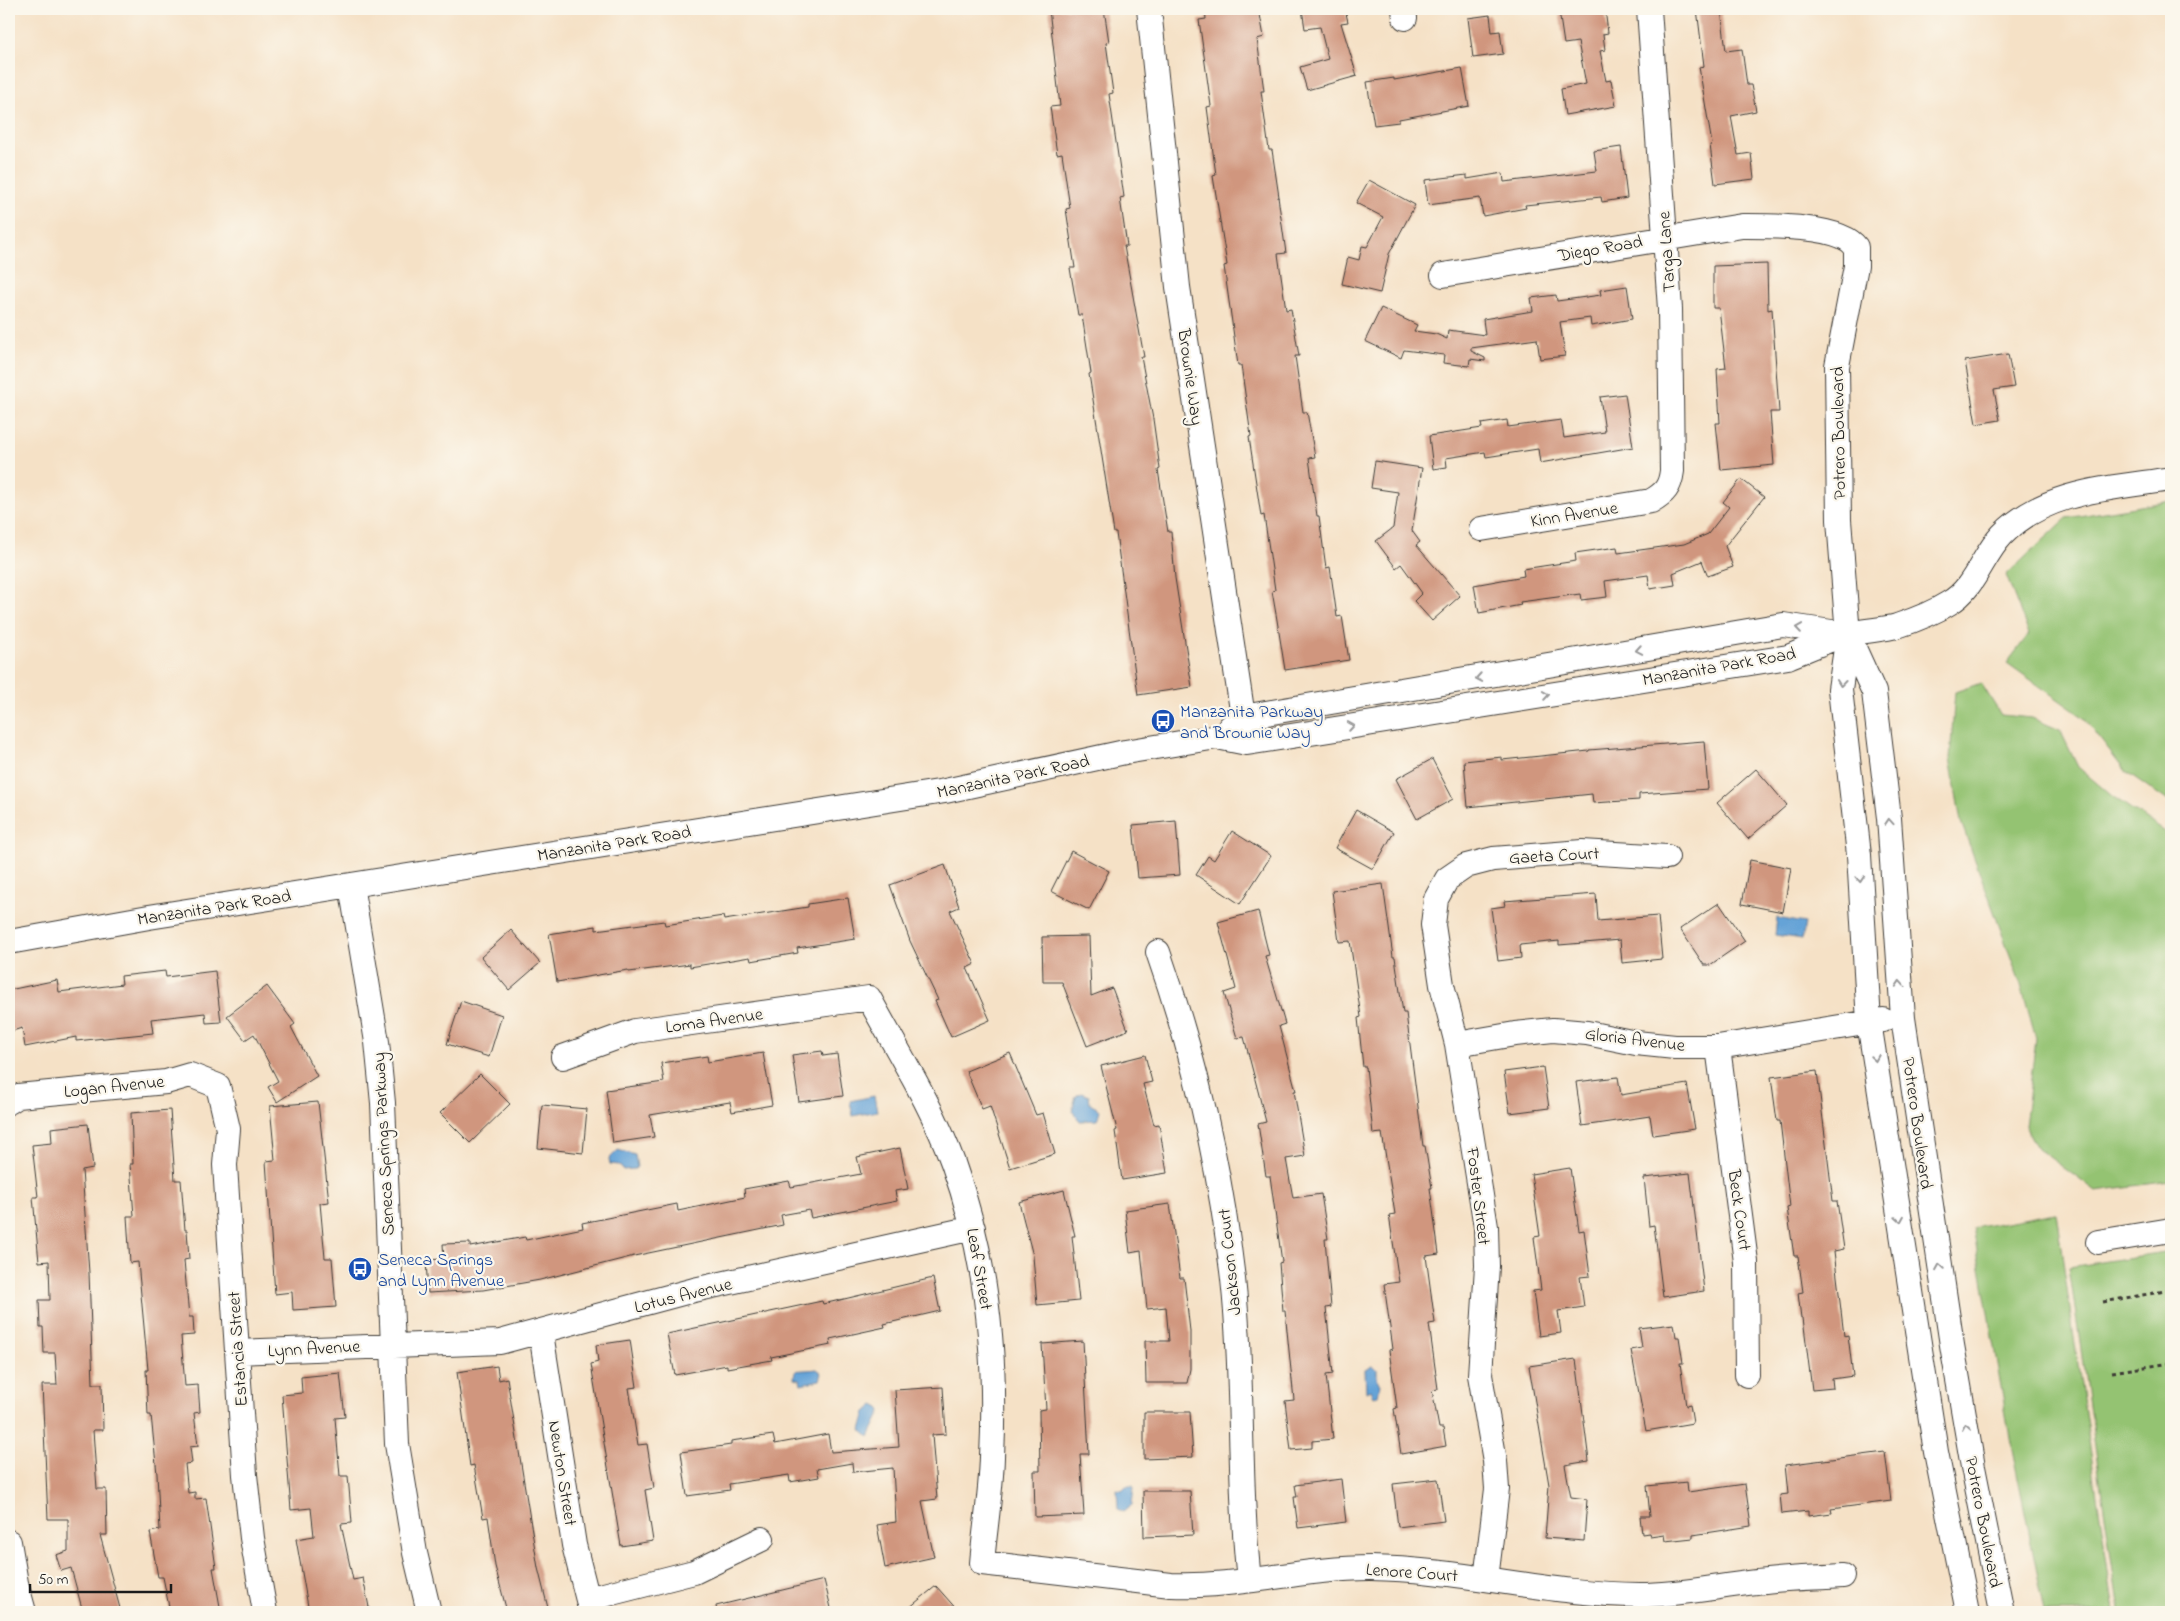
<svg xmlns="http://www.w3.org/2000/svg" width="2180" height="1621" viewBox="0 0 2180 1621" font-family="'Indie Flower',sans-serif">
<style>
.green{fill:#94c372;stroke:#587047}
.water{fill:#65a3d7;stroke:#40607a}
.building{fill:#d0967e}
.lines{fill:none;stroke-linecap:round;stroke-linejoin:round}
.minor-casing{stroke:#3d3a36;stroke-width:26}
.path{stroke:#3d3a36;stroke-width:3;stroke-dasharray:4 4;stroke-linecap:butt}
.minor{stroke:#fff;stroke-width:24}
.oneway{stroke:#999}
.labels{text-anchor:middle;stroke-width:4.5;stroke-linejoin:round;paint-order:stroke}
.street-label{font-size:18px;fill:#1c1c1c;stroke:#fbf7ec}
.transit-label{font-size:18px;fill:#164399;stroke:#fbf7ec;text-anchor:start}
</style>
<rect width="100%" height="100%" fill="#fbf7ec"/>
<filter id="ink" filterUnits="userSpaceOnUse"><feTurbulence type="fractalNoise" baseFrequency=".02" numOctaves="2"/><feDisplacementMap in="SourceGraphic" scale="10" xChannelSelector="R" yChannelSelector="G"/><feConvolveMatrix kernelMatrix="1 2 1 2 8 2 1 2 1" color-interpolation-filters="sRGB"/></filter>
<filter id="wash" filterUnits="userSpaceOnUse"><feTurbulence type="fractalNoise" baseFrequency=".0096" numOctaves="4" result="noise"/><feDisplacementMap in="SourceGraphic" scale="20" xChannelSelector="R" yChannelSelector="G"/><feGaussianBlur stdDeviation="1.12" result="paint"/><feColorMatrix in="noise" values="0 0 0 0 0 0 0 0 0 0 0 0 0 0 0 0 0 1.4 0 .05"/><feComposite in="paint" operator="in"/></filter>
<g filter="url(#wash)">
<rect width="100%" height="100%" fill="#f5e1c6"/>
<path class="green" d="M2171,501V803L2124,770L2083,717L2007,663L2029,634L2006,575L2067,518Z
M1981,683L2001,715L2032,718L2060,730L2078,767L2112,796L2171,836V1181L2095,1191L2037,1148L2025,1126L2036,1039L2021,985L1961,822L1950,758L1955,692Z
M2056,1213L2114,1612H2045L2012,1449L1973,1228Z
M2171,1251V1612H2119L2069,1267Z"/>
<path class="water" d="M1777,918L1805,923L1802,939L1775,935Z
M1081,1093L1089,1096L1090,1104L1100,1110L1097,1120L1080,1121L1072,1111L1076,1096Z
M874,1096L877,1111L853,1116L850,1101Z
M618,1150L635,1155L637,1167L635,1169L623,1170L619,1165L610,1164L609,1159Z
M1372,1366L1377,1369V1379L1380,1385L1378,1395L1373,1397L1370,1390L1366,1392L1365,1370Z
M817,1369L822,1373L820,1380L801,1384L800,1379L794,1378L795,1371C798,1370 811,1370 817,1369Z
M874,1405L880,1408L881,1412L869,1437L861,1430L866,1412Z
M1126,1486H1133L1134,1488L1132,1505L1123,1512L1118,1509L1117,1489L1122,1490Z"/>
<g id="blocks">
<path class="building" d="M1049,9H1104L1109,42L1106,43L1113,93L1109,94L1124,197L1120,198L1127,246H1124L1144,357H1141L1153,419L1160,469L1158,470L1168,532H1171L1175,578L1192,687L1138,695L1116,533H1114L1089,374L1091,373L1082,315H1078L1070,268H1075L1066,209L1070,208L1062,153L1057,154L1050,107L1060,106Z
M1205,9H1259L1264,37L1257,39L1264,91H1261L1269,150H1272L1279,197H1278L1286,253L1278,254L1286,310L1291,309L1299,356H1295L1303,412H1307L1315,457L1309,458L1317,516H1319L1326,568L1330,567L1337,617L1342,616L1349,660L1285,670L1277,620L1272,591L1275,590L1264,515L1261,516L1249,437L1251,436L1241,365H1238L1224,266L1227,265L1213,176L1216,175L1207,107L1211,106L1199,20L1206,19Z
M1302,9H1345L1348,22L1341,23L1357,76L1307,90L1300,67L1328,59L1320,27L1305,29Z
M1577,9H1605L1608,33L1603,34L1605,50L1600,51L1606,81L1611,80L1616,106L1565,115L1561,89L1586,84L1578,42L1564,44L1559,11Z
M1697,9H1721L1726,51L1742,49L1747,85H1751L1756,111L1731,116L1738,155L1751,153L1754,179L1715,184L1710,145L1712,144L1699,67L1704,66Z
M1490,15L1492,32L1500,31L1503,54L1473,58L1468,18Z
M1462,68L1469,106L1399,119V122L1374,125L1367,82L1394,78V80Z
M1621,147L1627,198L1602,202L1601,197L1525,205L1526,208L1483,216L1480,198L1428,205L1425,180L1467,175V179L1503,173L1504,182L1597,171L1594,151Z
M1369,180L1415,205L1389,254L1380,293L1342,284L1348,257L1359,260L1362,246L1367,247L1383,217L1356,203Z
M1767,264L1768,310L1772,309L1779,412H1770L1774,465L1721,470L1716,423H1720L1717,369L1726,368L1719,308H1713V266Z
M1627,286L1632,319L1591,326L1590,318L1560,322L1565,356L1540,359L1537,339L1471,348V351L1485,358V361L1470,359L1469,366L1443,363L1444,355L1404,350L1401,358L1365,341L1381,308L1417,325L1414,331L1436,334L1447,339L1448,330L1485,335L1483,319L1533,311L1531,298L1556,295L1557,301L1601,295L1600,290Z
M2008,354L2014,387L1994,390L2000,420L1976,424L1965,361Z
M1625,394L1633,447L1540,463L1538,449L1486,457L1485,452L1446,458L1447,467L1433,469L1429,436L1482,428L1481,424L1507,420L1508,427L1561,420L1564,438L1605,432L1600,397Z
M1375,461L1422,468L1412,531L1420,542L1416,545L1460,596L1432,621L1414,601L1422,593L1401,564L1396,568L1376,541L1393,528L1398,492L1371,488Z
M1741,479L1764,497L1725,546L1733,567L1708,576L1702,561L1673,573L1675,585L1650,589L1648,575L1605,581L1607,597L1581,600L1580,594L1520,602L1521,605L1479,613L1474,585L1524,576L1523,569L1576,561L1575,553L1617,547L1618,553L1684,544L1708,534L1729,507L1723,502Z
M1704,741L1708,789L1639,794V800L1593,803L1592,794L1468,807L1464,761L1502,757V760L1589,751V750Z
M1432,759L1453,799L1417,819L1396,779Z
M1756,769L1787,805L1748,839L1717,803Z
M1356,810L1394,832L1373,869L1335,848Z
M1176,821L1180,875L1138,878L1133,825Z
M1232,831L1271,856L1240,904L1196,875L1208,856L1214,860Z
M1071,851L1109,871L1089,910L1051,891Z
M1750,860L1791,868L1783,912L1742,904Z
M945,865L959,907L950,911L975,964L967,968L990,1020L951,1037L935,1001L938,1000L910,941L890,885Z
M1383,884L1393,957H1395L1403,1013H1406L1423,1146H1425L1432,1188H1430L1439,1254L1426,1256L1435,1323L1429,1324L1438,1389L1432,1390L1439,1428H1443L1446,1446L1401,1454L1394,1409L1397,1408L1389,1350L1393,1349L1384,1284L1399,1282L1389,1215L1395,1214L1382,1133L1373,1134L1366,1067H1363L1358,1018L1361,1017L1350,941L1339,942L1332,891Z
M1596,894L1598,921L1658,916L1662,959L1622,963L1620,940L1559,945V941L1520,945L1521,958L1498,961L1491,908L1505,906L1504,901Z
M848,898L855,939L797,948L798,953L751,961L750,957L690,967V964L629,972L628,970L557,982L549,934L596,926V930L664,921L665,925L723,916L724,920L808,907V904Z
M1719,903L1745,941L1710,965H1704L1680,929Z
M1258,911L1269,955L1265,956L1285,1024L1279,1026L1296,1091H1294L1305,1156L1286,1159L1293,1198L1321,1194L1328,1239H1325L1331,1307L1326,1308L1333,1374L1326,1375L1333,1439L1312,1441V1448L1291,1450L1285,1401L1294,1400L1285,1311H1283L1279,1263L1282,1262L1270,1176H1266L1258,1124L1266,1122L1244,1037L1237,1038L1224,993L1236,989L1218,922Z
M511,930L540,963L509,990L481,957Z
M1089,936L1091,996L1112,988L1128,1030L1087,1046L1062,982H1043L1042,937Z
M165,971L166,977L215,971L221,1022L206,1023L205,1013L151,1019L153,1033L76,1041V1037L25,1047L22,1028L9,1032V990L57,980L59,992L122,984L121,976Z
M267,986L295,1024L291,1027L317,1076L277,1102L268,1087L278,1081L254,1034L245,1040L227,1016Z
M461,1001L502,1015L489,1057L447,1044Z
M822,1051L823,1056L837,1054L843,1096L799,1102L792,1055Z
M763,1053L772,1105L732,1112L730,1102L650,1115L654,1137L613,1143L606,1090L664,1082L661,1063L707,1056L708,1062Z
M1010,1053L1036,1115L1043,1113L1055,1154L1010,1168L990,1106L982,1109L966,1071Z
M1145,1055L1152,1082L1143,1084L1154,1125L1159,1124L1167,1173L1122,1180L1115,1131L1117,1130L1101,1066Z
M1543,1067L1549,1108L1510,1113L1504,1072Z
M1817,1071L1833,1201H1837L1844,1249L1834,1251L1844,1336L1848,1335L1853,1376L1832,1379L1833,1388L1812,1390L1803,1318H1801L1798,1293L1803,1292L1798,1256H1794L1787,1208L1790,1207L1780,1121H1777L1771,1077Z
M480,1074L510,1104L470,1143L440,1113Z
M1618,1077L1621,1095L1687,1084L1695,1129L1653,1135L1650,1116L1582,1126L1576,1082Z
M318,1102L329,1202L320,1203L325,1258H332L336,1307L293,1310L292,1292L275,1294L266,1161L275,1160L270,1106Z
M542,1105L587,1109L583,1153L538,1148Z
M170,1110L175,1180H181L185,1230H187L189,1259L184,1260L189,1317H193L194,1335L181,1336L185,1386L198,1385L200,1412L194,1413L198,1446L190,1447L192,1463L185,1464L188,1493L195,1492V1499L206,1498L216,1568H213L221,1612H170L163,1577H158L150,1532L160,1530L157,1474L151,1415H148L146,1370H148L138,1262L130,1263L127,1216H134L130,1164H133L131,1113Z
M88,1124L93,1168L82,1170L89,1273L93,1384H102L103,1430H93L97,1489H106L107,1535H100L121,1612H83L71,1568L61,1571L56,1555L68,1551V1519H48L42,1385H57L55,1353H44L43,1327H40L39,1300H50L49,1261L39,1262L33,1197H38L32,1145L52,1143L51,1128Z
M900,1148L908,1189L895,1191L897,1201L811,1218L809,1210L781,1215L783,1225L634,1256L540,1280L483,1290L428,1293L426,1260L444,1259L443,1244L470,1243V1247L525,1237L526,1240L583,1228L582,1223L677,1204L678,1211L745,1197L744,1189L789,1181L791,1187L861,1174L857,1157Z
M1570,1168L1579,1231L1584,1230L1590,1276L1580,1277L1584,1307L1558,1311L1561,1333L1539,1336L1533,1291L1541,1290L1534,1237L1540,1236L1531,1174Z
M1690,1173L1704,1291L1663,1297L1654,1225L1649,1226L1644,1178Z
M1064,1190L1075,1236H1072L1079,1301L1037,1305L1033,1256L1019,1202Z
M1170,1204L1180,1278H1184L1190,1331V1369L1187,1383H1146L1145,1341H1169L1166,1307L1147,1309L1141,1251L1130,1253L1125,1210Z
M933,1278L940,1311L884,1324L885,1327L830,1339L831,1345L771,1357L772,1360L727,1368V1365L675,1375L667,1334L822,1301L823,1304Z
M1674,1324L1676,1337H1679L1683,1363H1680L1686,1406L1690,1405L1693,1423L1646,1431L1631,1350L1642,1348L1639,1328Z
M630,1340L637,1387L629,1388L638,1445L647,1444L654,1488L645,1490L653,1541L621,1546L591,1364L598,1362L596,1345Z
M1083,1341L1089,1454H1080L1084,1515L1035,1517L1034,1471H1040L1039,1410L1046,1409L1042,1344Z
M1576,1359L1589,1461L1565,1465L1571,1497L1587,1499L1584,1541L1545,1538L1549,1485L1529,1366Z
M497,1366L499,1380L507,1378L538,1568L549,1612H507L495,1566L488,1517L483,1518L474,1465L470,1466L457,1372Z
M340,1373L345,1417L335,1418L340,1476H348L352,1523L341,1524L353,1580L363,1578L370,1612H309L296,1539L314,1536L311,1508L291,1510L282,1395L302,1393L301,1377Z
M943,1387L946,1434L932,1435L937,1499L922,1501L934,1557L885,1568L877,1525L896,1522L893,1468L853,1472L852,1463L817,1469L819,1477L790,1482L789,1475L729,1484L730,1490L687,1496L681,1452L731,1445V1441L773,1435L775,1444L828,1434L831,1452L899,1447L895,1390Z
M1144,1412H1190L1193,1457L1144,1459Z
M1885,1452L1891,1501L1831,1509L1832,1513L1808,1516V1511L1782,1514L1780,1495L1788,1494L1785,1465Z
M1341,1479L1346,1522L1298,1528L1294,1497H1297L1295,1485Z
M1438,1479L1444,1521L1398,1527L1393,1484Z
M1687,1482L1688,1492L1745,1484L1751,1526L1693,1535V1538L1665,1541L1664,1535L1650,1537L1649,1533L1642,1534L1640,1516H1650L1647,1486Z
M1143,1491H1190L1193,1535L1144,1537Z
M824,1580L832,1612H717L716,1606Z
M936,1586L959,1612H904Z"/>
</g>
</g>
<g filter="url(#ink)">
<use href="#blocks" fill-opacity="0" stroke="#3d3a36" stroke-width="1"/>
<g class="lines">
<g class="minor-casing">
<path id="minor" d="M1149,9L1178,287L1247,743
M1404,9L1405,18
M1443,275L1742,226C1768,226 1841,225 1856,247V266L1837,366L1839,520L1848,635L1840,689L1859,855L1869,1022L1936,1452L1968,1612
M1481,529L1651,501C1665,493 1670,487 1672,471L1670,309L1649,9
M1848,635L1874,692L1889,818L1903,1018L1952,1345L1973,1467L2002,1612
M1230,727L1243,717L1783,625L1845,634
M351,885L377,1042L383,1103L397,1444L415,1553L429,1612
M9,942L149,917L945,791L1125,752L1217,737L1247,743L1788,657C1808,649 1828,639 1849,634C1865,630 1882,630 1897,626C1915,620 1933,613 1949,603C1975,588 1982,556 2002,535C2045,490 2113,488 2171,479
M1158,952C1195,1057 1220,1167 1233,1279C1244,1379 1238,1480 1249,1580
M1457,1044L1515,1034L1553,1030L1587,1033L1636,1043L1675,1047H1718L1883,1020
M1718,1047L1746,1262L1747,1375
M563,1057L635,1031L869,998C898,1052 932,1105 953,1163C987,1257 997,1357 992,1457C991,1492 985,1528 982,1563L1171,1585C1238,1588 1303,1568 1370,1568C1461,1569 1550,1595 1640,1595C1679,1595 1718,1586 1757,1582C1785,1578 1815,1578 1843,1576
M9,1102L18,1096L166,1082L190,1075L218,1086L228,1129L225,1165L245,1475L252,1538L265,1612
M2098,1242L2171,1230
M541,1333L574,1545L591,1612
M237,1352L500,1342L694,1290L973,1228
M9,1542L16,1583L24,1612
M1486,1579L1497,1489L1495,1461L1480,1375L1487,1266L1486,1227L1457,1044L1442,985L1433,925L1436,899L1447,879L1466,866L1493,859L1582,852L1667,857
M588,1599L694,1572L762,1539"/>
</g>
<path class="path" d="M2103,1302L2171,1290
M2112,1372L2171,1363"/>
<use href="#minor" class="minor"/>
</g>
<defs><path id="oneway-chevron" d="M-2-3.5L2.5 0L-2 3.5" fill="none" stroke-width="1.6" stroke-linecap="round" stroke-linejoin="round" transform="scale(1.25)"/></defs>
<g class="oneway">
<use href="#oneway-chevron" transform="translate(1799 628) rotate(-172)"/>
<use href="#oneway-chevron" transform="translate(1639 650) rotate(170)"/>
<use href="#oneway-chevron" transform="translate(1479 678) rotate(170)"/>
<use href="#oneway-chevron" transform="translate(1841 683) rotate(96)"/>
<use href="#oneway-chevron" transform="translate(1546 695) rotate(-9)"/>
<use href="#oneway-chevron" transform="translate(1351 726) rotate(-9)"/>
<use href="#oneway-chevron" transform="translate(1889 822) rotate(-94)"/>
<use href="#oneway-chevron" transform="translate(1860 879) rotate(86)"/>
<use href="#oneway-chevron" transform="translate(1900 984) rotate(-94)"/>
<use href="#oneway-chevron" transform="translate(1875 1058) rotate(81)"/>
<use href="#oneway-chevron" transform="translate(1900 1219) rotate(81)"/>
<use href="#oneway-chevron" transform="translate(1940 1267) rotate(-99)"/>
<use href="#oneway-chevron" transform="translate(1966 1427) rotate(-100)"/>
</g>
</g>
<defs>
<g id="bus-disc" transform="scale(1.25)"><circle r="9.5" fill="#1a4fb4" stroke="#fbf7ec"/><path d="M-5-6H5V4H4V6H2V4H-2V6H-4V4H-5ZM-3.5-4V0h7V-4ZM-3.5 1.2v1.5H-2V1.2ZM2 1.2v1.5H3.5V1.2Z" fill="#fff"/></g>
</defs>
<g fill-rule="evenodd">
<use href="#bus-disc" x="1163" y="721"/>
<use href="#bus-disc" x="360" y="1269"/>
</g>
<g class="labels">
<g class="street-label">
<text transform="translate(1600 248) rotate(-10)" y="6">Diego Road</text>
<text transform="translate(1666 252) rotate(-94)" y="6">Targa Lane</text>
<text transform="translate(1191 377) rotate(82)" y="6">Brownie Way</text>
<text transform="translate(1838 433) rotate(-91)" y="6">Potrero Boulevard</text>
<text transform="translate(1574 514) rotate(-9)" y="6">Kinn Avenue</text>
<text transform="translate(1719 666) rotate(-10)" y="6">Manzanita Park Road</text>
<text transform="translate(1013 776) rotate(-12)" y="6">Manzanita Park Road</text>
<text transform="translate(614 843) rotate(-9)" y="6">Manzanita Park Road</text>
<text transform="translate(1554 855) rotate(-3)" y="6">Gaeta Court</text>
<text transform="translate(214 907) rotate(-9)" y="6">Manzanita Park Road</text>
<text transform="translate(714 1020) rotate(-8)" y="6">Loma Avenue</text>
<text transform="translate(1635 1039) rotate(7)" y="6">Gloria Avenue</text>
<text transform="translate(114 1086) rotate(-6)" y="6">Logan Avenue</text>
<text transform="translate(1918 1123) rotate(82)" y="6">Potrero Boulevard</text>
<text transform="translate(383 1144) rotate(-93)" y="6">Seneca Springs Parkway</text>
<text transform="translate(1479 1196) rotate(83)" y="6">Foster Street</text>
<text transform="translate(1740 1210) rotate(82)" y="6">Beck Court</text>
<text transform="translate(1229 1262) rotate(-96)" y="6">Jackson Court</text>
<text transform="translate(980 1269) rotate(80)" y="6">Leaf Street</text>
<text transform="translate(683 1295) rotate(-14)" y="6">Lotus Avenue</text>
<text transform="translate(314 1348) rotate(-3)" y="6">Lynn Avenue</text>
<text transform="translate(237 1349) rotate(-94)" y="6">Estancia Street</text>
<text transform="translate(563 1473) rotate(81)" y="6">Newton Street</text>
<text transform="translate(1984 1522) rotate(79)" y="6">Potrero Boulevard</text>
<text transform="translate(1412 1572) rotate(4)" y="6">Lenore Court</text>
</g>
<g class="transit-label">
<text x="1180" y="717">Manzanita Parkway<tspan x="1180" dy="21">and Brownie Way</tspan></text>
<text x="378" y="1265">Seneca Springs<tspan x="378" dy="21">and Lynn Avenue</tspan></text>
</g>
</g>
<rect width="2180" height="1621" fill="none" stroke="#fbf7ec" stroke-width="30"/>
<path d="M30 1584v8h141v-8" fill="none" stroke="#1c1c1c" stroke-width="2.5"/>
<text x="38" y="1584" font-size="15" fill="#1c1c1c" stroke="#fbf7ec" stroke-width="4" paint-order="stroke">50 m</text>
</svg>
